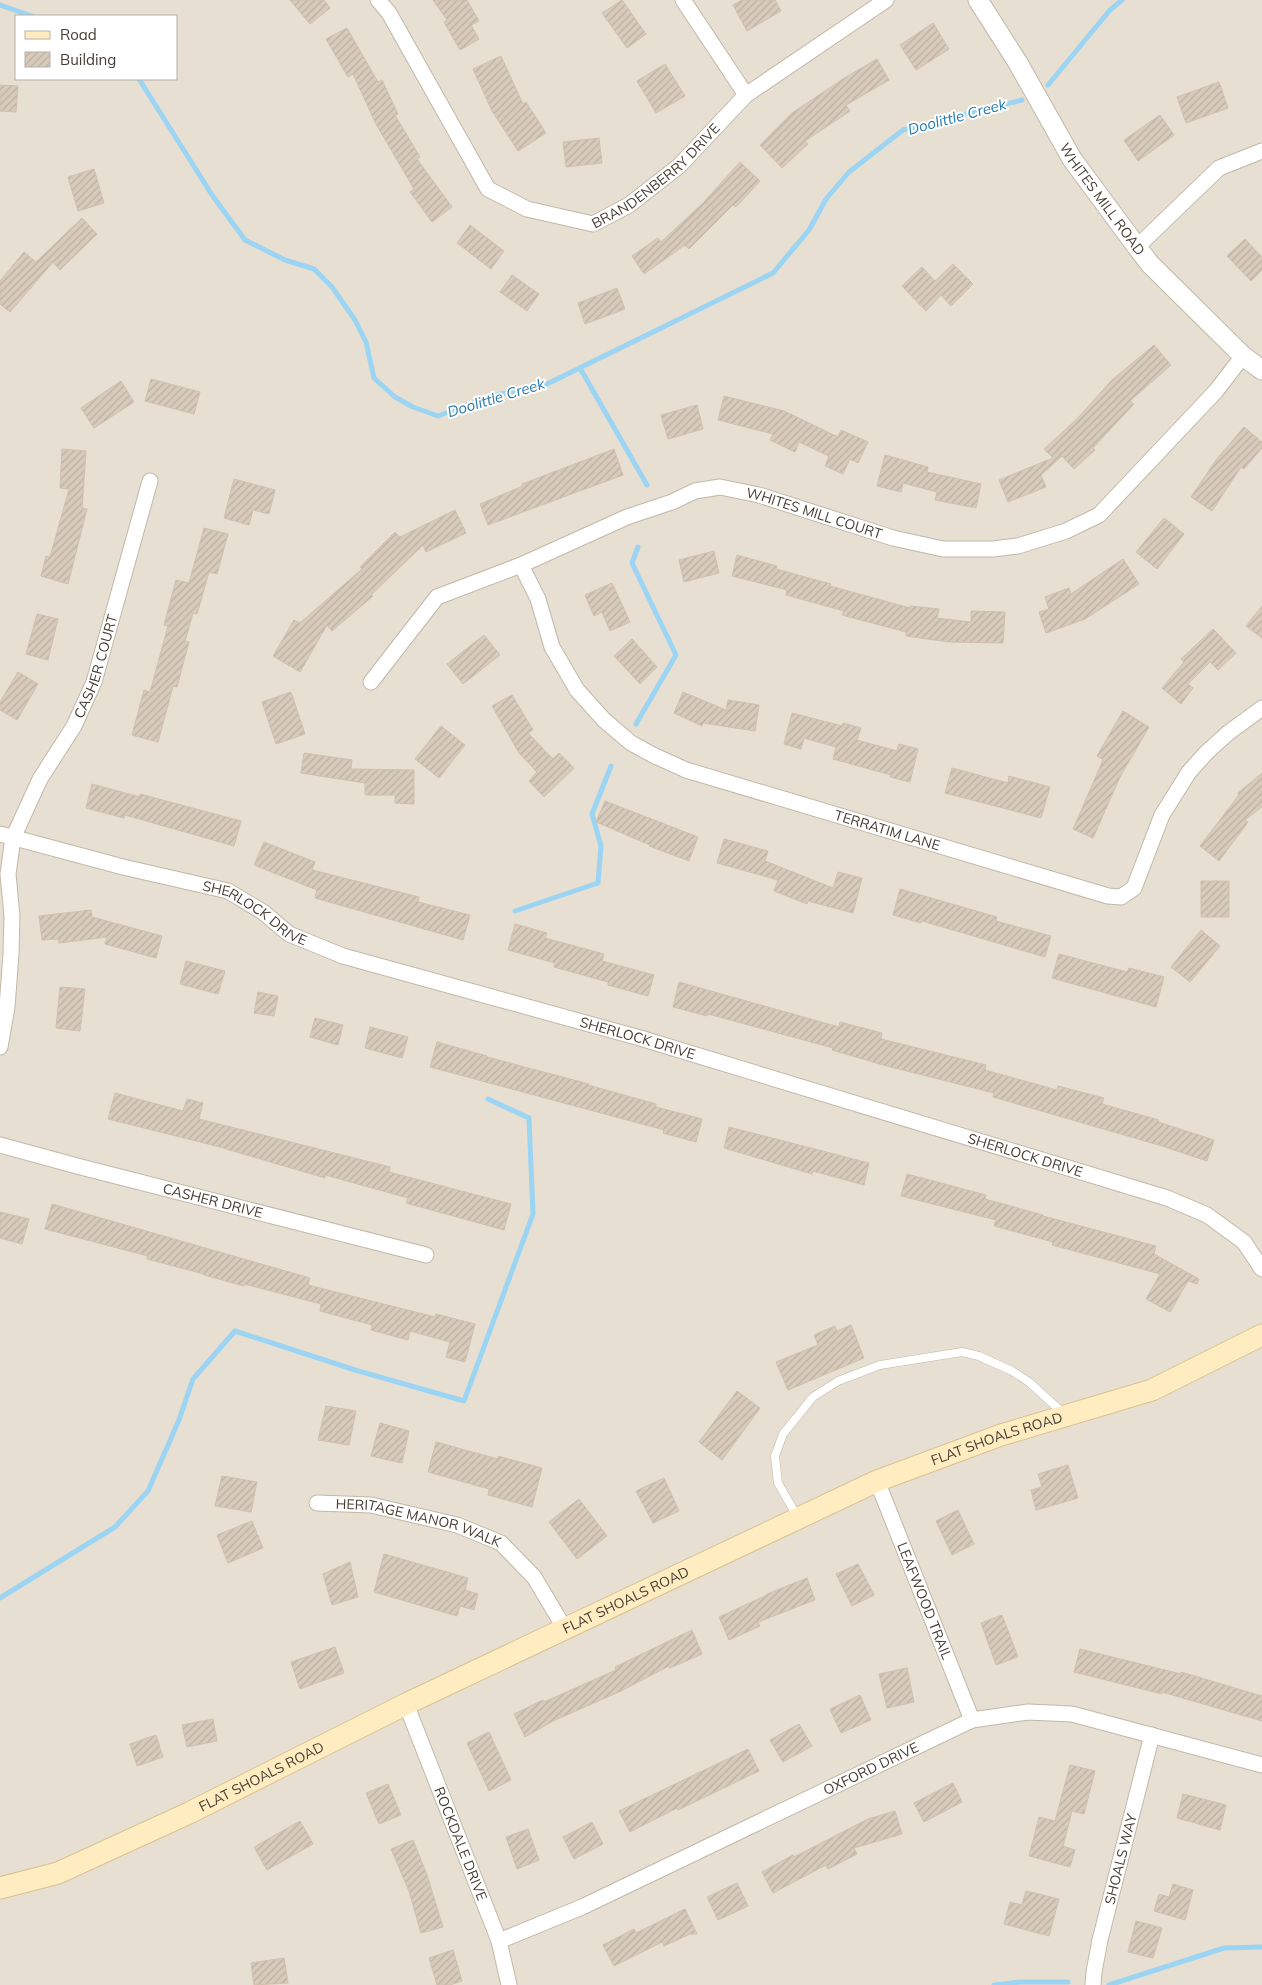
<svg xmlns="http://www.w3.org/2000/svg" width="1262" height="1985" viewBox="0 0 1262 1985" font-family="Mulish,sans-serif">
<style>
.residential{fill:#e7dfd1;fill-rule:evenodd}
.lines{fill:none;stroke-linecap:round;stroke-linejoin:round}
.stream{stroke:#9cd4f3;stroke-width:5}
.building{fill:url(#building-hatch);stroke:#d0c0ac}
.service-casing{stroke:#c1b8a9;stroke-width:9}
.minor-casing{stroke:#c1b8a9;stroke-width:17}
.tertiary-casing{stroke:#c1b8a9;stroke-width:21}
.secondary-casing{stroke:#d8c293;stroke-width:23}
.service{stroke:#fff;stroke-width:8}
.minor{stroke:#fff;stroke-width:15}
.tertiary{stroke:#fff;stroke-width:19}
.secondary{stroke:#ffedc1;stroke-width:21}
.labels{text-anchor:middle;stroke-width:4;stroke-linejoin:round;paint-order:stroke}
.street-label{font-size:14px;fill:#453d33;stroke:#fff}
.water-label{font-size:15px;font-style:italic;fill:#277bad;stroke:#fff}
</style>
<defs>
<pattern id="building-hatch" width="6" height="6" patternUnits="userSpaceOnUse" patternTransform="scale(1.25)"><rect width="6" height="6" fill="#d8cbbc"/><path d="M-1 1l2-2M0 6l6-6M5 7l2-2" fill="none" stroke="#bbafa2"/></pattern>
</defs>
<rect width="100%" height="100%" fill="#f3ede4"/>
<path class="residential" d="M0,0H1262V1985H0ZM16,16H176V79H16Z"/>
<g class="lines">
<path class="stream" d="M0,5L32,16
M139,79L212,195L245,240L285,260L314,269L332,287L355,320L366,342L374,378L395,397L413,407L438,416L491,396L545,385L773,273L809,230L826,199L849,172L903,130L1022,100
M1048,85L1110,10L1122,0
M580,368L647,485
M636,724L676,655L632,563L638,547
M515,911L598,883L601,846L592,814L611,766
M0,1598L115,1527L148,1491L179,1420L193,1379L235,1331L355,1370L464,1401L533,1214L529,1118L488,1099
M994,1985L1020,1982H1068
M1109,1985L1224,1948L1262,1947"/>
</g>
<path class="building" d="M290,0H324L330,8L310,24Z
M433,0H467L479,21L471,25L479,39L460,50L444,22L447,20Z
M622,0L646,34L627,48L602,13Z
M742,0H775L781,11L747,31L733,5Z
M933,23L949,49L916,70L900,45Z
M347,28L378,82L382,80L398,114L395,115L420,157L417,159L452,207L432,222L410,192L414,189L376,124L353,74L348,77L326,39Z
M501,56L523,104L526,102L546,133L518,151L492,111L473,69Z
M877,59L889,80L846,105L850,111L805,141L808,144L782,168L760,145L792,113L846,77Z
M665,64L685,96L656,113L637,81Z
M1219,82L1228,108L1186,123L1177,97Z
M0,85L18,86L16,112L0,111Z
M1160,115L1174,135L1138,161L1124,140Z
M599,138L602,163L566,167L563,142Z
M740,162L760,181L736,207L733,205L689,249L685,245L644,274L632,256L658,238L661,242L703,203Z
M94,169L104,203L78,211L68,177Z
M82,218L97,234L60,270L53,262L10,312L0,304V281L24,252L36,262Z
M470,225L504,251L491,269L457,243Z
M1245,239L1262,257V270L1251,281L1227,256Z
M953,264L973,284L951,306L941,295L926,311L902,286L922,267L935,281Z
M512,275L539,294L527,311L500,292Z
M617,288L625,309L585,324L578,303Z
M1154,345L1171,365L1130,401L1134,404L1093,448L1095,450L1074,469L1062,456L1041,475L1046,487L1008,502L999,480L1053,458L1044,449L1077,419L1112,380Z
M151,379L200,392L194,414L145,401Z
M121,381L134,402L94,428L81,408Z
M724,396L784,411L838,437L841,430L868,442L858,463L850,459L843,474L825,466L829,456L799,442L795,452L770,440L773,434L718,420Z
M697,405L703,429L668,439L661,415Z
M1244,427L1262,442V448L1244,469L1241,467L1212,511L1191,497L1216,460Z
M62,449L86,451L82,508L87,509L68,584L41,576L46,556L50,557L69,489L60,488Z
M614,449L623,475L488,525L480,504L523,486L522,484Z
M885,455L928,467L927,472L981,484L976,508L935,500L937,492L903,483L901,492L877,486Z
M234,479L275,490L269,514L253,510L249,525L224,518Z
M455,510L466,533L426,552L423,545L371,595L373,596L332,631L327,625L300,672L273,656L294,620L300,623L362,569L360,567L395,532L400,537Z
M1164,518L1184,534L1157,569L1136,552Z
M204,528L228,534L217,574L209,572L197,614L193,613L185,641L189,642L177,687L173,686L158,742L132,735L144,690L150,692L168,626L164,625L176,580L189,583Z
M714,551L719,573L684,582L679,560Z
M737,555L777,566L776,569L831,584L830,586L910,608V606L939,609L937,618L971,622V611L1005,612L1003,643L949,642L906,636V632L842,615L844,611L786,595L787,590L732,576Z
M1123,559L1139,584L1085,619L1046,633L1039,612L1049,609L1045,597L1069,588L1071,594Z
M612,583L630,622L610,631L602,612L594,616L585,595Z
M1262,606V638L1246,626Z
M37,614L58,619L48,660L26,654Z
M1213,629L1236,653L1218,670L1210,662L1188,684L1193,688L1181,704L1162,688L1184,662L1181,659Z
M484,635L500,655L463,684L447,664Z
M632,639L657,667L640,684L614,656Z
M18,672L38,684L17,720L0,710V702Z
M291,692L305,734L276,744L262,702Z
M683,692L726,710L728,700L759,705L755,731L703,723L702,726L674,713Z
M512,695L533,730L528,733L553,759L559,753L574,768L544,797L529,781L537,772L519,753L492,706Z
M1123,711L1149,727L1120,777L1093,838L1073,829L1103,760L1097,756Z
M792,713L842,726L843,723L861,728L857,740L897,751L899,744L918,749L910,782L890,777L891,775L833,759L836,747L804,738L801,749L784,744Z
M441,726L465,745L439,778L415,759Z
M304,753L352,760L351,769L414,770V804L395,803V795H365V783L301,773Z
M952,768L1008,783L1009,776L1050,787L1041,818L945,793Z
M1262,773V807L1245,820L1248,822L1219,861L1200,846L1239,795L1238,793Z
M92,784L140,797V794L241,821L234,846L125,815L124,818L86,808Z
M605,801L698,837L689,861L649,846L650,845L596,822Z
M724,839L768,851L765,861L833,888L838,872L862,878L853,913L808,901L807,904L774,891L778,880L717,863Z
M264,842L315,862L312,870L419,897L418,902L470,915L463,940L315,898L317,890L254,865Z
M1201,881H1229V917H1201Z
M900,889L997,917L996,921L1051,936L1045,957L922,921L921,923L893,915Z
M91,910L92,917L162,936L156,958L105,944L107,937L59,943L58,939L42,940L39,916Z
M515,924L547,933L545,938L604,954L602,961L654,975L648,996L608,985V982L554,967L555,963L508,950Z
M1201,930L1220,946L1190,982L1171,967Z
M1059,954L1127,972L1129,968L1164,977L1156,1007L1052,978Z
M186,961L225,971L218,994L180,984Z
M679,982L839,1027L840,1022L882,1033L881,1039L986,1065L985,1070L1057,1090L1058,1086L1104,1098L1102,1104L1159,1120L1158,1122L1214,1140L1207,1161L1162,1146L993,1097L994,1093L883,1065L832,1050L833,1048L708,1014L707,1016L673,1007Z
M60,987L85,989L80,1031L56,1028Z
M258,992L278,996L274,1016L254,1013Z
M315,1018L343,1025L338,1045L310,1037Z
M370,1027L408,1037L402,1058L365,1048Z
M437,1042L487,1056V1057L589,1084L588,1085L656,1104V1107L702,1119L696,1142L663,1133L664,1130L430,1067Z
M115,1093L183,1111L187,1099L203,1103L199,1119L390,1167L389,1172L511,1204L504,1230L406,1203L408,1198L325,1175V1178L216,1146L108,1119Z
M729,1127L869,1163L864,1185L813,1171L812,1174L724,1148Z
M907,1174L986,1195L985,1199L1043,1215V1216L1156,1246L1154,1254L1199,1279L1197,1284L1188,1281L1170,1312L1146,1299L1160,1274L1052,1245L1053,1242L994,1226L996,1220L901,1196Z
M52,1204L310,1278L308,1285L435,1317L436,1314L475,1324L465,1362L446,1357L450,1342L410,1331L408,1340L371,1330L372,1325L320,1311L321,1304L244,1284V1286L204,1275V1274L147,1259L148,1256L45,1229Z
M0,1212L29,1219L22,1244L0,1238Z
M851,1325L864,1358L788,1390L776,1362L818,1345L814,1335L835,1326L837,1331Z
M737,1391L760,1408L722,1460L699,1442Z
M326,1406L356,1411L349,1445L318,1440Z
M380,1423L409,1431L402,1463L371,1456Z
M436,1442L498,1459V1456L542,1468L532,1507L488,1495L489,1489L428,1472Z
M1068,1465L1078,1498L1036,1510L1031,1490L1042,1487L1038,1474Z
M222,1476L257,1482L251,1512L215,1506Z
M664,1478L679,1511L653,1523L636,1491Z
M579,1499L607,1536L577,1559L549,1522Z
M958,1510L974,1544L952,1555L936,1521Z
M252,1521L263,1548L228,1563L217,1535Z
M384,1554L468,1578L465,1590L478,1594L474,1610L460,1606L457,1616L374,1592Z
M350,1562L358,1597L332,1605L323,1574Z
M858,1564L874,1595L852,1606L836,1574Z
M807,1578L815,1600L758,1622L760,1626L729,1640L719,1617L767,1595V1594Z
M1002,1615L1018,1657L996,1665L981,1623Z
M692,1630L702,1654L670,1668L669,1666L621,1691L553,1721L525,1737L514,1714L543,1700L544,1702L616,1670L615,1667Z
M335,1647L344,1673L300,1689L291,1662Z
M1080,1649L1181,1674V1672L1262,1696V1721L1162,1692V1694L1074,1672Z
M907,1668L914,1702L887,1708L879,1674Z
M860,1695L871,1720L841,1733L830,1709Z
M213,1719L217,1741L187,1747L182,1725Z
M799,1724L812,1746L783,1762L770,1740Z
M489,1732L511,1780L489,1791L467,1743Z
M156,1735L163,1757L137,1766L130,1744Z
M748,1749L759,1771L678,1810L677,1808L630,1832L619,1811Z
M1070,1765L1095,1771L1084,1814L1072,1811L1063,1846L1075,1850L1070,1867L1029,1856L1039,1817L1055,1821Z
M953,1783L962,1802L924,1822L914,1803Z
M388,1784L401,1815L379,1824L366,1793Z
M1183,1794L1226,1805L1220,1830L1177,1818Z
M895,1811L902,1834L854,1848L857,1854L828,1869L826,1865L773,1893L762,1872L793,1855L794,1857L868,1819Z
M300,1821L313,1844L267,1870L254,1847Z
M592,1822L603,1844L574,1859L563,1837Z
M528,1829L539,1860L517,1869L506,1837Z
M413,1840L427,1875L443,1927L421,1933L409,1891L391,1849Z
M737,1883L748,1906L718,1920L707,1897Z
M1173,1884L1193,1890L1185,1920L1154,1911L1159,1894L1169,1897Z
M1026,1891L1059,1899L1049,1936L1004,1924L1010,1902L1022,1905Z
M685,1909L697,1934H690L664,1946L662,1942L614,1966L603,1945L634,1929L636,1933Z
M1136,1921L1162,1928L1153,1958L1128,1952Z
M453,1950L462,1981L450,1985H437L429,1958Z
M284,1958L288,1983L254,1985L251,1963Z"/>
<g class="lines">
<g class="service-casing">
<path id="service" d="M797,1516L778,1483L775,1456L783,1434L813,1397L838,1381L880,1365L962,1352L979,1356L1012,1371L1029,1382L1063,1413"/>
</g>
<g class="minor-casing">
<g id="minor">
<path id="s1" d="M378,0L389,13L488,189L527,209L593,224L629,205L679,166L746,95L886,0"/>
<path d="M683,0L746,95"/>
<path d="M1137,247L1219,168L1262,151"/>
<path id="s2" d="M521,565L538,599L552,647L577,690L604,720L631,743L653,755L686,770L1108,896L1121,897L1134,888L1162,815L1189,772L1206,753L1228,733L1262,708"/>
<path id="s3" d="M371,682L437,597L521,565L627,517L672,502L695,491L720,487L759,495L893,538L943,549H993L1018,546L1066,531L1099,515L1216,391L1243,356"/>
<path id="s4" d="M0,834L123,867L228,891L263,912L289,934L343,956L640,1038L1167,1198L1207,1215L1244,1242L1262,1269"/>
<path id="s5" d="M0,1047L7,1007L11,954L12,916L8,874L13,838L40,779L74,726L94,682L150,481"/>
<path id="s6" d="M0,1145L77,1166L426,1255"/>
<path id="s7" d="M877,1481L972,1720"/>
<path id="s8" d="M317,1503L371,1505L457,1525L501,1543L534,1577L565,1629"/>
<path id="s9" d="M406,1704L499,1941L509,1985"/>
<path id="s10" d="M499,1941L582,1907L972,1720L1028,1712L1072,1714L1262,1765"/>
<path id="s11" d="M1093,1985L1094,1972L1100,1940L1152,1735"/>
</g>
</g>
<g class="tertiary-casing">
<g id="tertiary">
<path id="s12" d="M978,0L1018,63L1072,159L1137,247L1150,264L1243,356L1262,370"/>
</g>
</g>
<g class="secondary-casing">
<g id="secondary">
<path id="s13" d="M0,1888L58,1873L189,1813L406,1704L877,1481L1001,1435L1152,1390L1262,1335"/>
</g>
</g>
<use href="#service" class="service"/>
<use href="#minor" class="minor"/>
<use href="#tertiary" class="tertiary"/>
<use href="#secondary" class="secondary"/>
</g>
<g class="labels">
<g class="street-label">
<text dy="5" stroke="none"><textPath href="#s1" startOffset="410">BRANDENBERRY DRIVE</textPath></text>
<text dy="5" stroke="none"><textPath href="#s12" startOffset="235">WHITES MILL ROAD</textPath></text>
<text dy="5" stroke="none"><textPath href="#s3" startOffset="510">WHITES MILL COURT</textPath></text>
<text dy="5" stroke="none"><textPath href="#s5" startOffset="402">CASHER COURT</textPath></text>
<text dy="5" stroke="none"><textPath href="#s2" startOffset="485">TERRATIM LANE</textPath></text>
<text dy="5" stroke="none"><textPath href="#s4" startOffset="269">SHERLOCK DRIVE</textPath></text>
<text dy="5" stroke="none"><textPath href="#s4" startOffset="674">SHERLOCK DRIVE</textPath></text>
<text dy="5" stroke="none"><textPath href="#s4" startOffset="1079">SHERLOCK DRIVE</textPath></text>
<text dy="5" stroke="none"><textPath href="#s6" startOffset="220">CASHER DRIVE</textPath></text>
<text dy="5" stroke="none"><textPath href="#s13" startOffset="1095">FLAT SHOALS ROAD</textPath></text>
<text dy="5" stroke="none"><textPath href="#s8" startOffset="104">HERITAGE MANOR WALK</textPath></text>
<text dy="5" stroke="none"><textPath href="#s13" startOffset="690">FLAT SHOALS ROAD</textPath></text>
<text dy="5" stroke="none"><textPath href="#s7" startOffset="129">LEAFWOOD TRAIL</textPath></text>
<text dy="5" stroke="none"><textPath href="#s10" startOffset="410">OXFORD DRIVE</textPath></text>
<text dy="5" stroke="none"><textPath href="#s13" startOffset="285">FLAT SHOALS ROAD</textPath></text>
<text dy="5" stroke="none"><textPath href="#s9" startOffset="150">ROCKDALE DRIVE</textPath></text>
<text dy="5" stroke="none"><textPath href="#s11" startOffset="129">SHOALS WAY</textPath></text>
</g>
<g class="water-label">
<text transform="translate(957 117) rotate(-15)" y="5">Doolittle Creek</text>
<text transform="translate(496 398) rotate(-17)" y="5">Doolittle Creek</text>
</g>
</g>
<rect x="15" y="15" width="162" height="65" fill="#ffffff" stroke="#b5b1ad"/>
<rect x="25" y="31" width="25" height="8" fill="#ffedc1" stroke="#b5b1ad"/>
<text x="60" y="40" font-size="15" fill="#453d33">Road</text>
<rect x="25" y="52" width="25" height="15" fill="url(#building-hatch)" stroke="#b5b1ad"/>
<text x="60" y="65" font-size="15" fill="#453d33">Building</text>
</svg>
